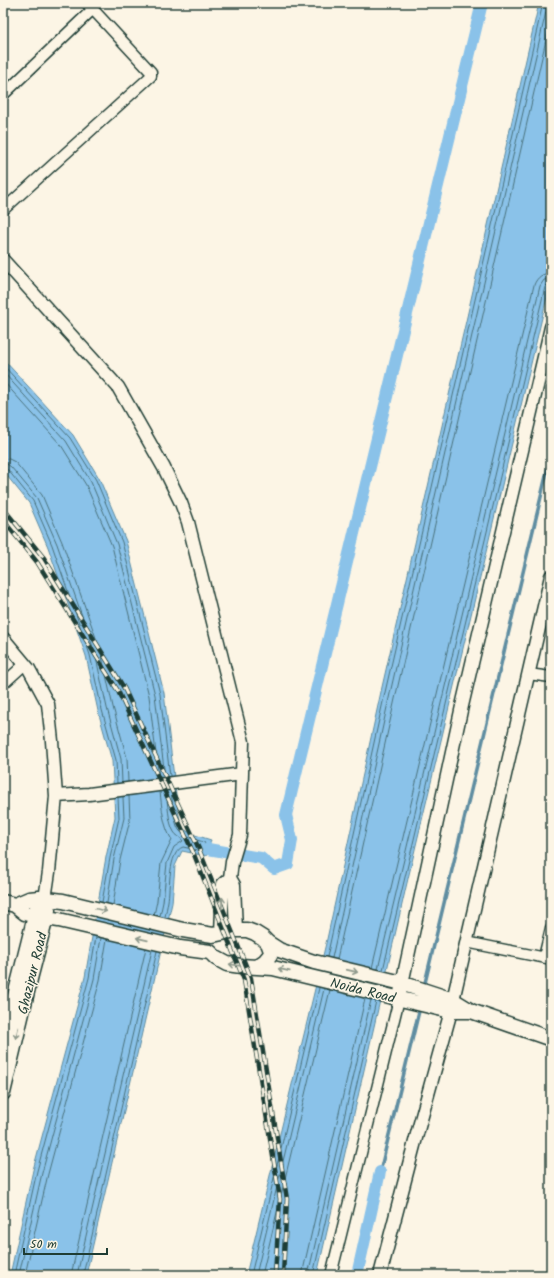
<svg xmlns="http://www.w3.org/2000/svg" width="554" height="1278" viewBox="0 0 554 1278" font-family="Kalam,sans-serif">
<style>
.water{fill:#8ac2e9;stroke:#5f8da1}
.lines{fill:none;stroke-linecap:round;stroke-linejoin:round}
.shore{stroke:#4a727c;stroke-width:1}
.stream{stroke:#5f8da1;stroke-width:3.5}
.canal{stroke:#8ac2e9;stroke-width:12}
.minor-casing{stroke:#1f3d34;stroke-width:13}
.tertiary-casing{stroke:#1f3d34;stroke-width:15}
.secondary-casing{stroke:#1f3d34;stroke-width:17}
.minor{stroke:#fcf5e5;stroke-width:10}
.tertiary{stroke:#fcf5e5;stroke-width:12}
.secondary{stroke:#fcf5e5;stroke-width:14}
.rail-casing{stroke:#1f3d34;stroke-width:4.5}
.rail{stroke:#fcf5e5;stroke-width:3;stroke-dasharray:9;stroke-linecap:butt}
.oneway{stroke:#8e998c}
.labels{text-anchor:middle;stroke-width:3;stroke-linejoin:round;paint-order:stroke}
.street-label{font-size:14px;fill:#1f3d34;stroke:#fcf5e5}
</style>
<rect width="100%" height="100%" fill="#fcf5e5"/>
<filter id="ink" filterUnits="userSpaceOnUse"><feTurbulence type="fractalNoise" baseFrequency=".025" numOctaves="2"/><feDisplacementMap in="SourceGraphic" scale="8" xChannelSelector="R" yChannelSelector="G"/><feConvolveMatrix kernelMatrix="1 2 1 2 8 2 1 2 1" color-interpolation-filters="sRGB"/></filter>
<g filter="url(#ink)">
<path class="water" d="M539,3H551V280L406,887L317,1275H246L327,939L382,687Z
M3,359L73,435L99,478L126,541L164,693L178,811L182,828L192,834L211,840L206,856L182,851L175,866L172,903L86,1275H10L33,1170L85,977L106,857L115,817L112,761L98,711L86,656L48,547L29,503L3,471Z"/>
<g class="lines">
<path class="shore" d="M3,365L70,438L96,480L122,542L160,694L170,776
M3,372L66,441L91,482L117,544L155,695L165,777
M3,381L61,445L86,485L112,546L149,696L159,778
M3,458L9,459L15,462L42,495L62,542L101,652L113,707L127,758L128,782
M3,464H7L11,467L37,498L57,544L95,653L107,708L121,759L122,783
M3,469L8,470L33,501L52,545L90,655L102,710L116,760L117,783
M102,902L110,858L119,818L118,797
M107,903L114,859L124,818L123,797
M113,905L120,860L130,820L129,796
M154,915L157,901L161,863L172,840C163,826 162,808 160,792
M160,916L163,902L167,863L174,847L183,841C181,837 176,836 174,832C168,822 168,803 166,791
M165,917C166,912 167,907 168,901C170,889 168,852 183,847L202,851L205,844L204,842C196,840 184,837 179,830C174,823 172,799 171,790
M327,957L386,688L543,3
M332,958L391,689L548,3
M337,959L397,690L551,18
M372,968L534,285C537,277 543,273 551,273
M378,969L540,286L544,280L551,279
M383,970L545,287L547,285L551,284
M14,1275L37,1171L89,978L96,937
M19,1275L42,1173L94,979L101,938
M25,1275L48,1174L100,980L107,939
M71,1275L146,948
M77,1275L152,950
M83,1275L157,951
M251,1275L319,988
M256,1275L324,989
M262,1275L330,990
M302,1275L365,999
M308,1275L371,1000
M313,1275L376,1001"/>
<path class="stream" d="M424,987L551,455
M380,1172L420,1007"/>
<path class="canal" d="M208,849L261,858L274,869L288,864L292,840L286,815L482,3
M357,1275L380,1172"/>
<g class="minor-casing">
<path id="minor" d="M3,95L93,9
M3,210L151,76V72L87,3
M528,674L551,677
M3,684L25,664
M466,942L551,959
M544,957L551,928
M331,1275L399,999"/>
</g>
<g class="tertiary-casing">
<path id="tertiary" d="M3,260L118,387L164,468L181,503L188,522L243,742L240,835L232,862L230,878L234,885L236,930
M3,638L29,669L48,704L52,741L56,796L49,872L45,899
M56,796L89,794L242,774
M221,933L223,884L230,878
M400,993L462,706L551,327
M453,1000L551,576
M380,1275L417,1134L451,1011"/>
</g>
<g class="secondary-casing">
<path id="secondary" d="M3,902L15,905L25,913L35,916L59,920L180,948L210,952L216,958L227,964L241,966L273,968L438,1008L451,1011H471
M15,905L29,899L39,898L63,901L183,930L213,935L236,930H247L255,933L263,938L268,943L271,951L270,955L265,961L256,967
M268,943L279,950L314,962L398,982L453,1000L471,1011L551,1039
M3,1044L37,908
M3,1093L31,975L48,910"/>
</g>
<use href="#minor" class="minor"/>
<use href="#tertiary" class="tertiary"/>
<use href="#secondary" class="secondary"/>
<g class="rail-casing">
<path id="rail" d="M3,508L44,558L124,688L199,849L251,978L287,1199L283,1275
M3,520L37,562L118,691L193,852L244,980L280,1199L275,1275"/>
</g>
<use href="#rail" class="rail"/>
</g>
<defs><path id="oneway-shaft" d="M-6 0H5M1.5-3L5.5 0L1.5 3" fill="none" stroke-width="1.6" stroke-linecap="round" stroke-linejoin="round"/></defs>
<g class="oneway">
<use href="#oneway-shaft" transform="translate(222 903) rotate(-88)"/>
<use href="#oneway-shaft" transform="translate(101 910) rotate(14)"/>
<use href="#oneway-shaft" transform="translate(142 939) rotate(-167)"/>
<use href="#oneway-shaft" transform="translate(235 965) rotate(-171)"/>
<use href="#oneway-shaft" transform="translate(284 970) rotate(-167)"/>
<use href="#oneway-shaft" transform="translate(352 971) rotate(13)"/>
<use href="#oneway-shaft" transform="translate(17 1033) rotate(103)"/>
</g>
</g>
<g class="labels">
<g class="street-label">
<text transform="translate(32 973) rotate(-76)" y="5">Ghazipur Road</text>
<text transform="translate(363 990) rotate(14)" y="5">Noida Road</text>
</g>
</g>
<rect width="554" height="1278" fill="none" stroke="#fcf5e5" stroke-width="16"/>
<rect x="8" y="8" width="538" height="1262" fill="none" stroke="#1f3d34" stroke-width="1.5" filter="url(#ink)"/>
<path d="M24 1248v6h83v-6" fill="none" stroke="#1f3d34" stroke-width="2"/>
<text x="30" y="1248" font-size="12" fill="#1f3d34" stroke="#fcf5e5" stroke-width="3" paint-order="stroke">50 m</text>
</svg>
